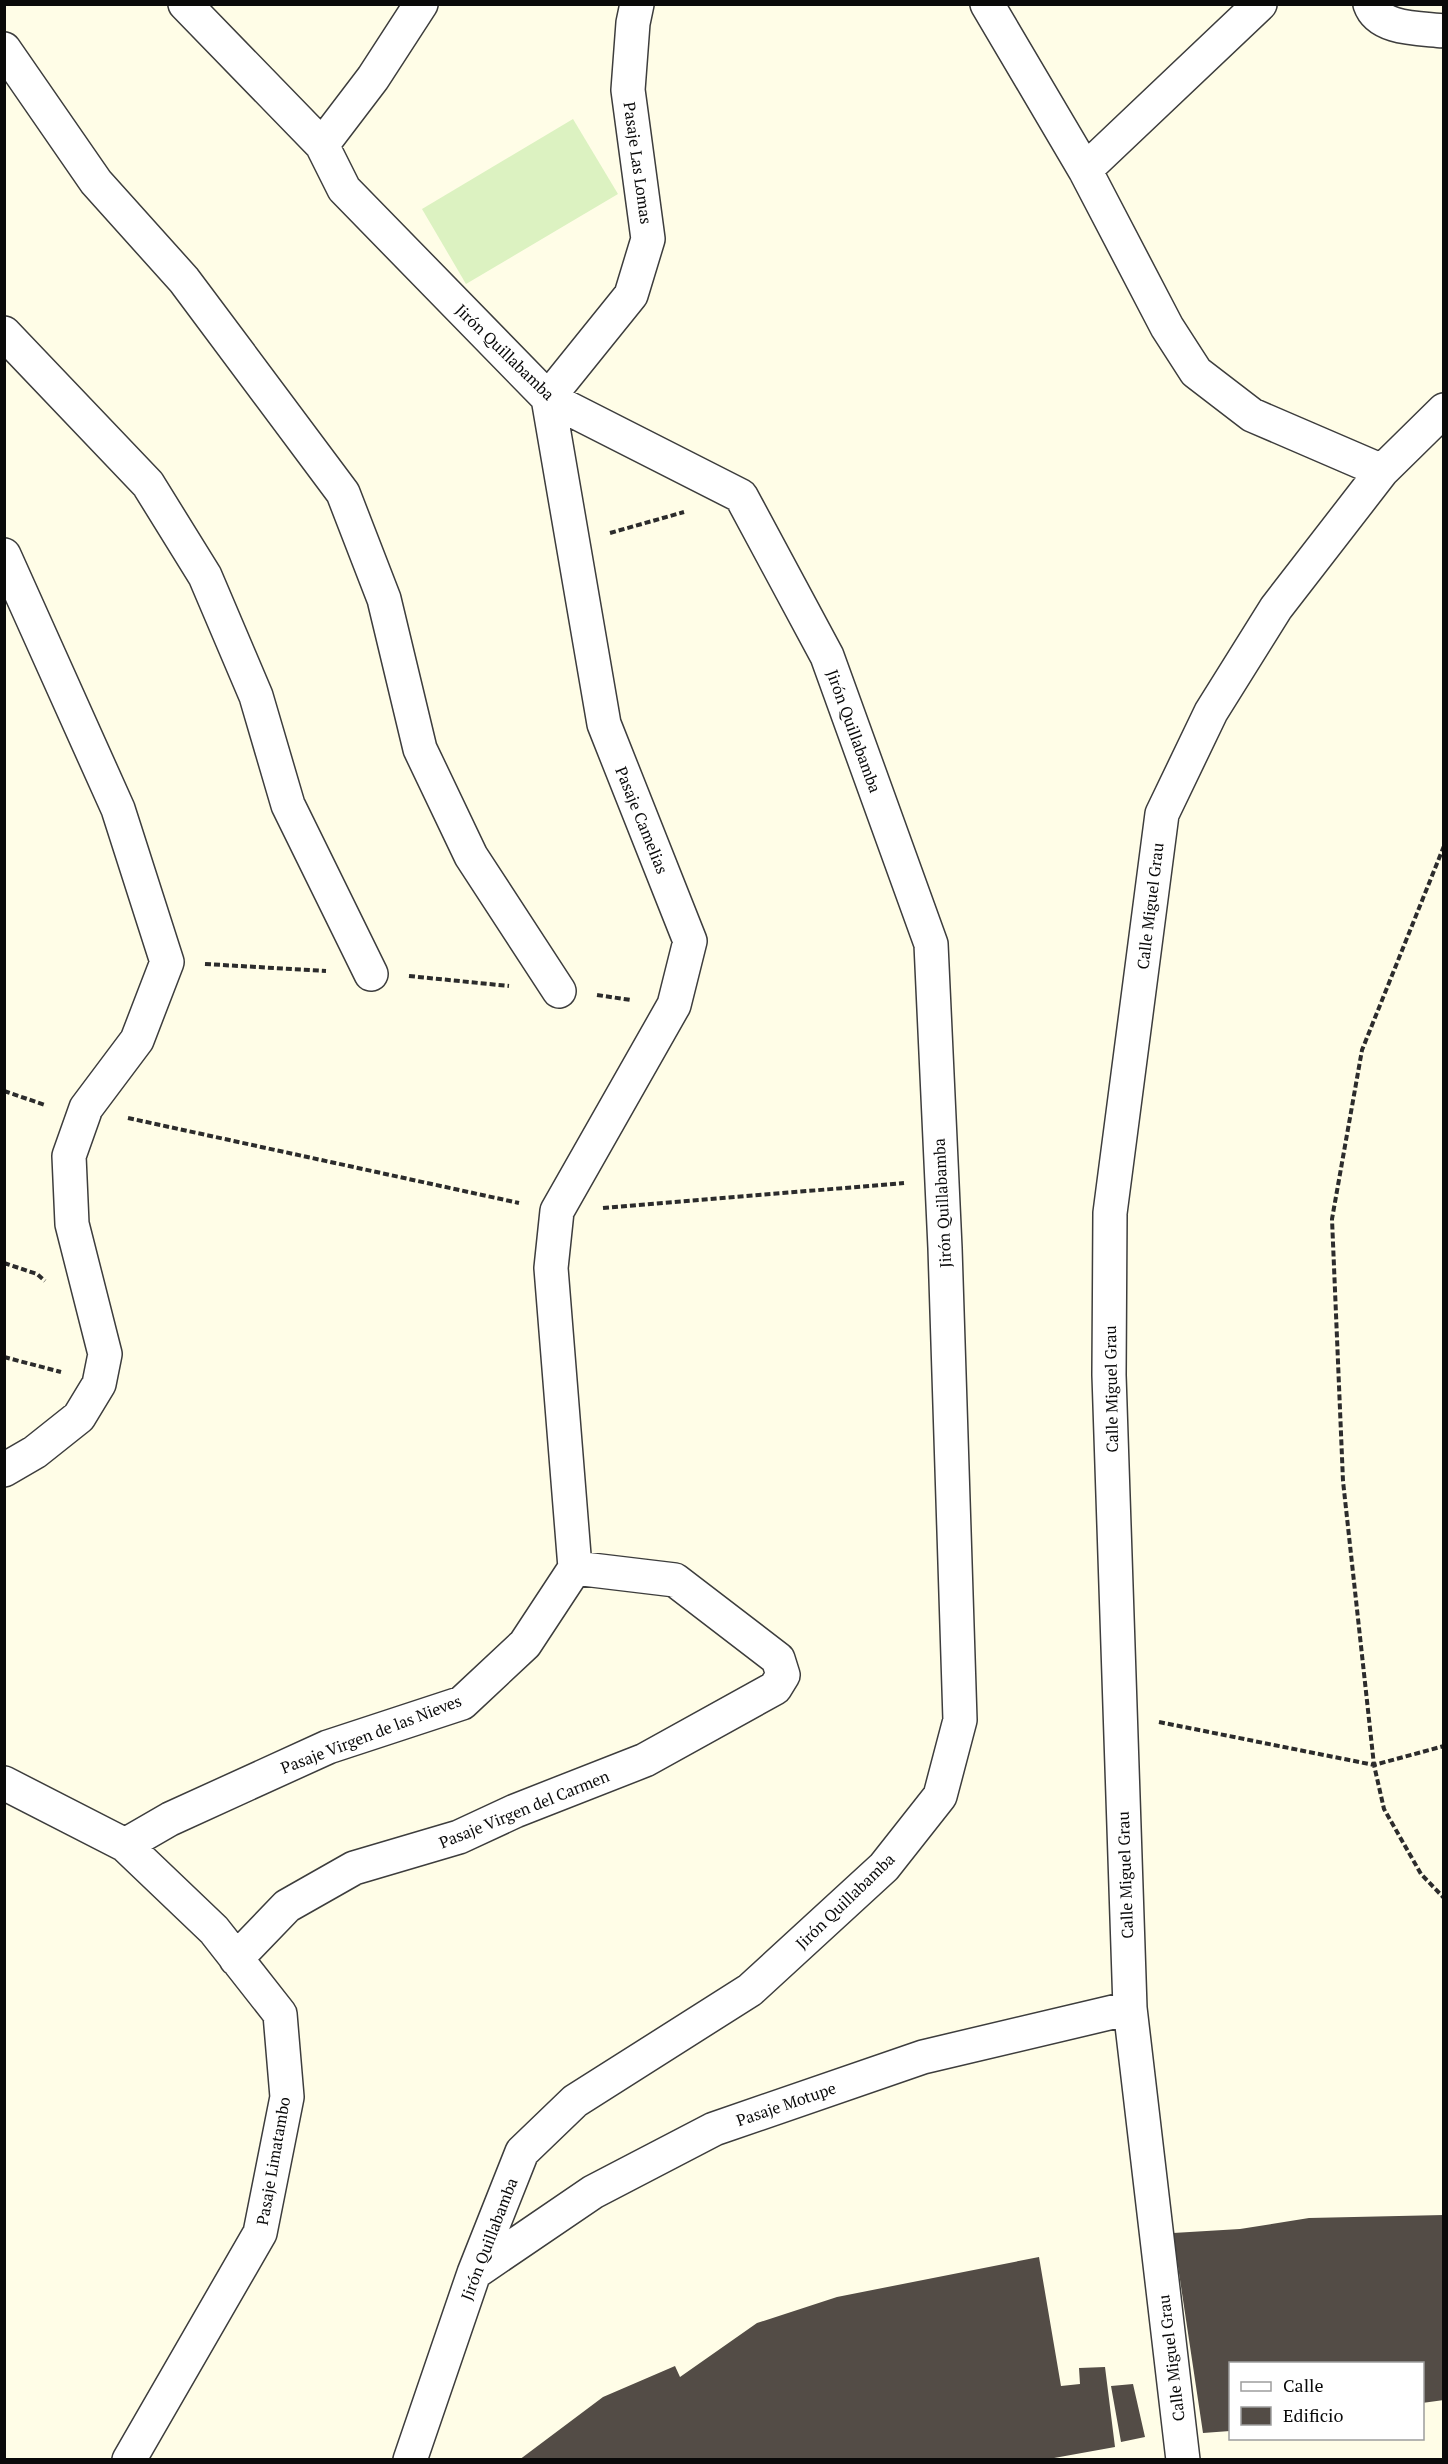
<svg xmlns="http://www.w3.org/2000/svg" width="1448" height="2464" viewBox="0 0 1448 2464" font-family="'PT Serif',serif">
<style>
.pitch{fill:#dcf2c1}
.building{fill:#534c46}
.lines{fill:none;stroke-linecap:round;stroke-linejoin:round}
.street-casing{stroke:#3d3d3d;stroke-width:36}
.path{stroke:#2c2c2c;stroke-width:4;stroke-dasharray:6 3;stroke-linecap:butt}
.street{stroke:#fff;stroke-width:33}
.labels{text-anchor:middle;stroke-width:6;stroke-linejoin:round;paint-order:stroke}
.street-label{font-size:16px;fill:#0a0a0a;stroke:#fff}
</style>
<rect width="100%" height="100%" fill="#fffde7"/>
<path class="pitch" d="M573,119L618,194L466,284L422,209Z"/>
<path class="building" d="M1444,2215V2400L1422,2403V2364H1230V2431L1203,2433L1173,2233L1240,2229L1309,2218Z
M1039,2257L1061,2386L1080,2384L1079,2368L1105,2367L1115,2447L1043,2460H519L603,2397L675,2366L680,2377L757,2323L837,2297Z
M1133,2384L1145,2437L1121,2442L1111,2386Z"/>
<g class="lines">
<g class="street-casing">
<path id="street" d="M185,4L322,145
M987,4L1085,170L1167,327L1196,372L1252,415L1382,471
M1370,4C1379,30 1420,28 1444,31
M4,49L96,182L184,280L343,493L384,599L420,749L471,856L559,991
M1085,170L1260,4
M4,333L148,484L205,576L256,696L288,805L371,974
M548,398L631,295L648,239L628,90L633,23L637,4
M4,555L118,809L167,962L137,1040L86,1108L69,1156L72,1224L105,1354L99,1384L79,1417L35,1452L4,1470
M4,1783L125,1845L214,1930L280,2014L287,2097L260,2233L129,2460
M125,1845L170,1819L328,1747L462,1703L525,1644L575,1568L551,1268L557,1211L674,1005L690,941L604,724L548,398
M236,1959L287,1906L354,1868L459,1837L515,1811L645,1760L775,1688L783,1675L778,1659L675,1580L575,1568
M474,2273L593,2192L714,2129L923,2057L1130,2008
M410,2460L474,2273L522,2152L575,2101L750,1990L884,1867L940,1796L960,1720L945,1248L931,944L827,656L741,496L548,398L344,189L322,145L373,78L421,4
M1183,2460L1130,2008L1109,1375L1110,1213L1162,814L1211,712L1276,608L1382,471L1444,410"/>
</g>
<path class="path" d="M610,533L684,512
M1444,846L1362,1050L1332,1219L1343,1481L1374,1765L1384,1809L1421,1874L1444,1898
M205,964L326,971
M409,976L509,986
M597,995L631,1000
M4,1091L45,1105
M128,1118L519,1203
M603,1208L904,1183
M4,1263L37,1274L45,1281
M4,1357L61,1372
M1159,1722L1374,1765L1444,1746"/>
<use href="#street" class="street"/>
</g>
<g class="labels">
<g class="street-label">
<text transform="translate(638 163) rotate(82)" y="6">Pasaje Las Lomas</text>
<text transform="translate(505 352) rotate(44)" y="6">Jirón Quillabamba</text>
<text transform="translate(854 731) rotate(70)" y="6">Jirón Quillabamba</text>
<text transform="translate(642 820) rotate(68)" y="6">Pasaje Camelias</text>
<text transform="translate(1150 906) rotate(-83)" y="6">Calle Miguel Grau</text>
<text transform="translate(942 1203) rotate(-93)" y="6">Jirón Quillabamba</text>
<text transform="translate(1111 1389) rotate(-91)" y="6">Calle Miguel Grau</text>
<text transform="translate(371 1734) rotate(-21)" y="6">Pasaje Virgen de las Nieves</text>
<text transform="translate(524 1809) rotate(-22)" y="6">Pasaje Virgen del Carmen</text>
<text transform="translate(1125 1875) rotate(-92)" y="6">Calle Miguel Grau</text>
<text transform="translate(845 1901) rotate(-44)" y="6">Jirón Quillabamba</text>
<text transform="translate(786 2104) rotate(-19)" y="6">Pasaje Motupe</text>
<text transform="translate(273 2161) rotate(-80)" y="6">Pasaje Limatambo</text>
<text transform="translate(489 2239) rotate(-69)" y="6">Jirón Quillabamba</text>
<text transform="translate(1171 2358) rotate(-97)" y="6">Calle Miguel Grau</text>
</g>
</g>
<rect width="1448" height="2464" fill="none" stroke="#0a0a0a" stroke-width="12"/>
<rect x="1229" y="2362" width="195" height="78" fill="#ffffff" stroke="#9d9d9d" stroke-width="1.5"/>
<rect x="1241" y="2382" width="30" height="9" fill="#ffffff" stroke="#9d9d9d" stroke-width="1.5"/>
<text x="1283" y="2392" font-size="18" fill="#0a0a0a">Calle</text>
<rect x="1241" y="2407" width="30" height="18" fill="#534c46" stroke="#9d9d9d" stroke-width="1.5"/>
<text x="1283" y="2422" font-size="18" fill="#0a0a0a">Edificio</text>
</svg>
